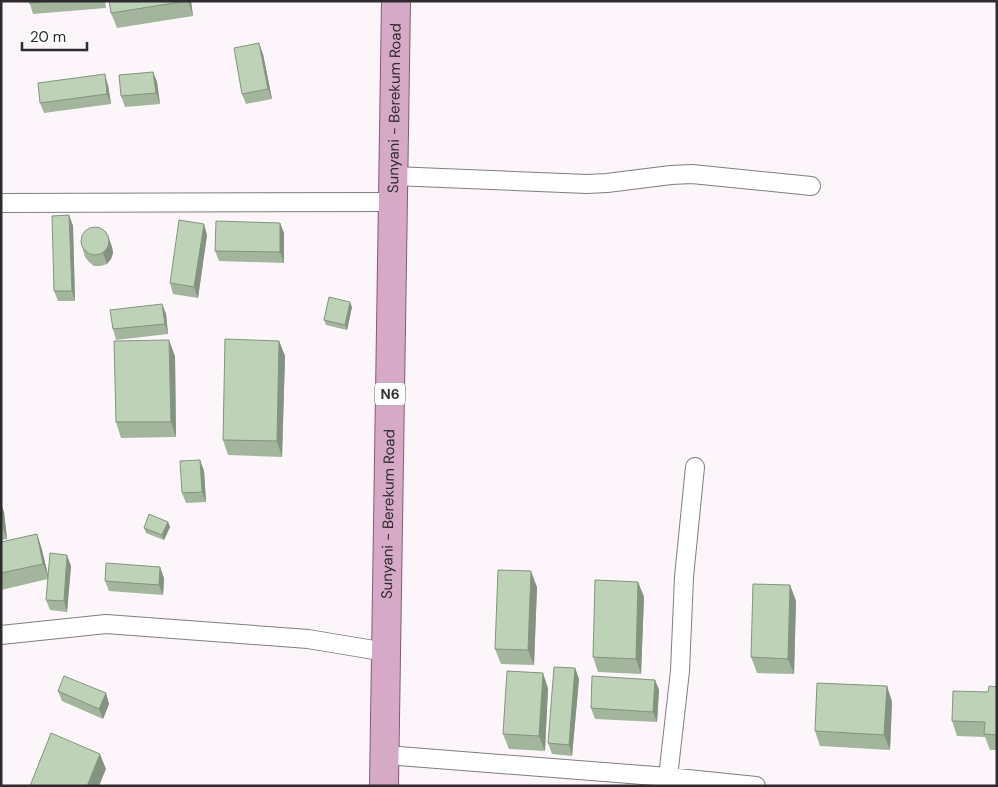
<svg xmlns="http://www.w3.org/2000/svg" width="998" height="787" viewBox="0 0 998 787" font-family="'DM Sans',sans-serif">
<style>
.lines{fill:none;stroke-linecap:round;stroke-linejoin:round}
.minor-casing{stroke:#817c7f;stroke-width:20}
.primary-casing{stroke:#895878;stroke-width:30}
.minor{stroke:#fff;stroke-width:18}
.primary{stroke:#d6a9c6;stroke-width:28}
.wall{fill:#a3b59d}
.shaded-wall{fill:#84937f}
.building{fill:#bdd2b6;stroke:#84937f}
.labels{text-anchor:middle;stroke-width:4.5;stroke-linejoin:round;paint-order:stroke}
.shield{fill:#fff;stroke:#6c6b6c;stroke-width:1}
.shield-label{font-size:14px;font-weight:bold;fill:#2d2b2d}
.street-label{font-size:15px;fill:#2d2b2d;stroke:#fff}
</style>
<rect width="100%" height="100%" fill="#fcf6fa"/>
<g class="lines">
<g class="minor-casing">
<path id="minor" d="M393,176L587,184L607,183L671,175L692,174L811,186
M1,203L393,202
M1,635L106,624L308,639L386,652
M386,755L668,777L756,786
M668,777L680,671L684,577L695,467"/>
</g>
<g class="primary-casing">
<g id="primary">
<path id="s1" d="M384,786L396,1"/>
</g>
</g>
<use href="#minor" class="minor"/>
<use href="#primary" class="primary"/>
</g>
<path class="wall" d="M29,1H105L106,8L33,14Z
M109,1H191L193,16L117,28L111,13Z
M263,54L272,99L246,104L242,94Z
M153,72L157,82L160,104L125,107L121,96Z
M108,85L111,104L44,113L40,103Z
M69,215L73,226L75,301H58L54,291Z
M280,223L284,233V263L219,261L215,251Z
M207,235L198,298L173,294L170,283Z
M108,236L112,247L113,253L111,259L107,264L101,266H94L89,262L85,257L82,246Z
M162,304L166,314L168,334L116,340L113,329Z
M352,307L347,330L326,325L324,320Z
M279,341L285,356L282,457L228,455L223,440Z
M175,356L176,437L121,438L116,422Z
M200,460L204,471L206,502L186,503L182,493Z
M1,504L4,512L7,539L1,540Z
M168,522L170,527L164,540L146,533L144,528Z
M37,534L42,550L48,575L71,566L67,612L50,610L46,600L48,579L1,590V542Z
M164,578L163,595L109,591L105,581Z
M638,582L644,597L641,674L598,672L593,657Z
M790,585L796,601L794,674L757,673L751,657Z
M537,587L534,665L501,664L495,649Z
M575,668L579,679L572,756L552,754L548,743Z
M655,680L659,690L657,722L595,719L591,708Z
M887,686L892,702L890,750L820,746L815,731Z
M997,687V750H990L985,737L957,736L952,721L988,692Z
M548,688L545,751L509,749L503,734Z
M58,691L106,693L109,704L103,719L62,701Z"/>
<path class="shaded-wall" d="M188,1H191L193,16Z
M259,43L263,54L272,99L268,89Z
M153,72L157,82L160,104L156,93Z
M105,74L108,85L111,104L107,94Z
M69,215L73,226L75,301L72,291Z
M280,223L284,233V263L280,252Z
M204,224L207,235L198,298L194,287Z
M108,236L112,247L113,253L111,259L107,264L103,253Z
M350,302L352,307L347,330L345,325Z
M162,304L166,314L168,334L165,324Z
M169,340L175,356L176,437L171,422Z
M279,341L285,356L282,457L277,441Z
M200,460L204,471L206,502L202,492Z
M1,504L4,512L7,539L3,529Z
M168,522L170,527L164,540L162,535Z
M37,534L42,550L49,579L43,564Z
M67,555L71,566L67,612L64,601Z
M160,567L164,578L163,595L159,585Z
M531,571L537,587L534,665L528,650Z
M638,582L644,597L641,674L636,659Z
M790,585L796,601L794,674L788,659Z
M575,668L579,679L572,756L569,745Z
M543,673L548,688L545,751L539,736Z
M655,680L659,690L657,722L653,712Z
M887,686L892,702L890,750L884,735Z
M106,693L109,704L103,719L99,709Z
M100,754L106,769L99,786H87Z"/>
<path class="building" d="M29,1H56L29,3Z
M109,1H187L111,13Z
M259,43L268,89L242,94L234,48Z
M153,72L156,93L121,96L119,75Z
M105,74L107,94L40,103L38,83Z
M69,215L72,291H54L52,216Z
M179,220L204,224L194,287L170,283Z
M216,221L280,223V252L215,251Z
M81 241a14 14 0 1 1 28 0a14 14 0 1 1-28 0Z
M329,297L350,302L345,325L324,320Z
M162,304L165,324L113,329L110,310Z
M225,339L279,341L277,441L223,440Z
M169,340L171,422H116L114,341Z
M200,460L202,492L182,493L180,461Z
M1,510L3,529H1Z
M149,514L168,522L162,535L144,528Z
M37,534L43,564L1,573V542Z
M50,553L67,555L64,601L46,600Z
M106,563L160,567L159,585L105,581Z
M498,570L531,571L528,650L495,649Z
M595,580L638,582L636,659L593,657Z
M753,584L790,585L788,659L751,657Z
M554,667L575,668L569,745L548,743Z
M507,671L543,673L539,736L503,734Z
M64,676L106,693L99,709L58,691Z
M592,676L655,680L653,712L591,708Z
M817,683L887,686L884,735L815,731Z
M989,686L997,687V735L984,734L985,722L952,721L953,691L988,692Z
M51,733L100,754L87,786H30Z"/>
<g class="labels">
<rect class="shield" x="375" y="382.5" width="30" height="23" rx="4"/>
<g class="shield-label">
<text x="390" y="399">N6</text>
</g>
<g class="street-label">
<text dy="5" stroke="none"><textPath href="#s1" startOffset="678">Sunyani - Berekum Road</textPath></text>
<text dy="5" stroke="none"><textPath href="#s1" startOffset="272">Sunyani - Berekum Road</textPath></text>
</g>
</g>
<rect width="998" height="787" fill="none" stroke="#2d2b2d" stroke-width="5"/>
<path d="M22 42v8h65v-8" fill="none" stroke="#2d2b2d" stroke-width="2.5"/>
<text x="30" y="42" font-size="15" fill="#2d2b2d" stroke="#ffffff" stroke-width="4" paint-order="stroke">20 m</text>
</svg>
